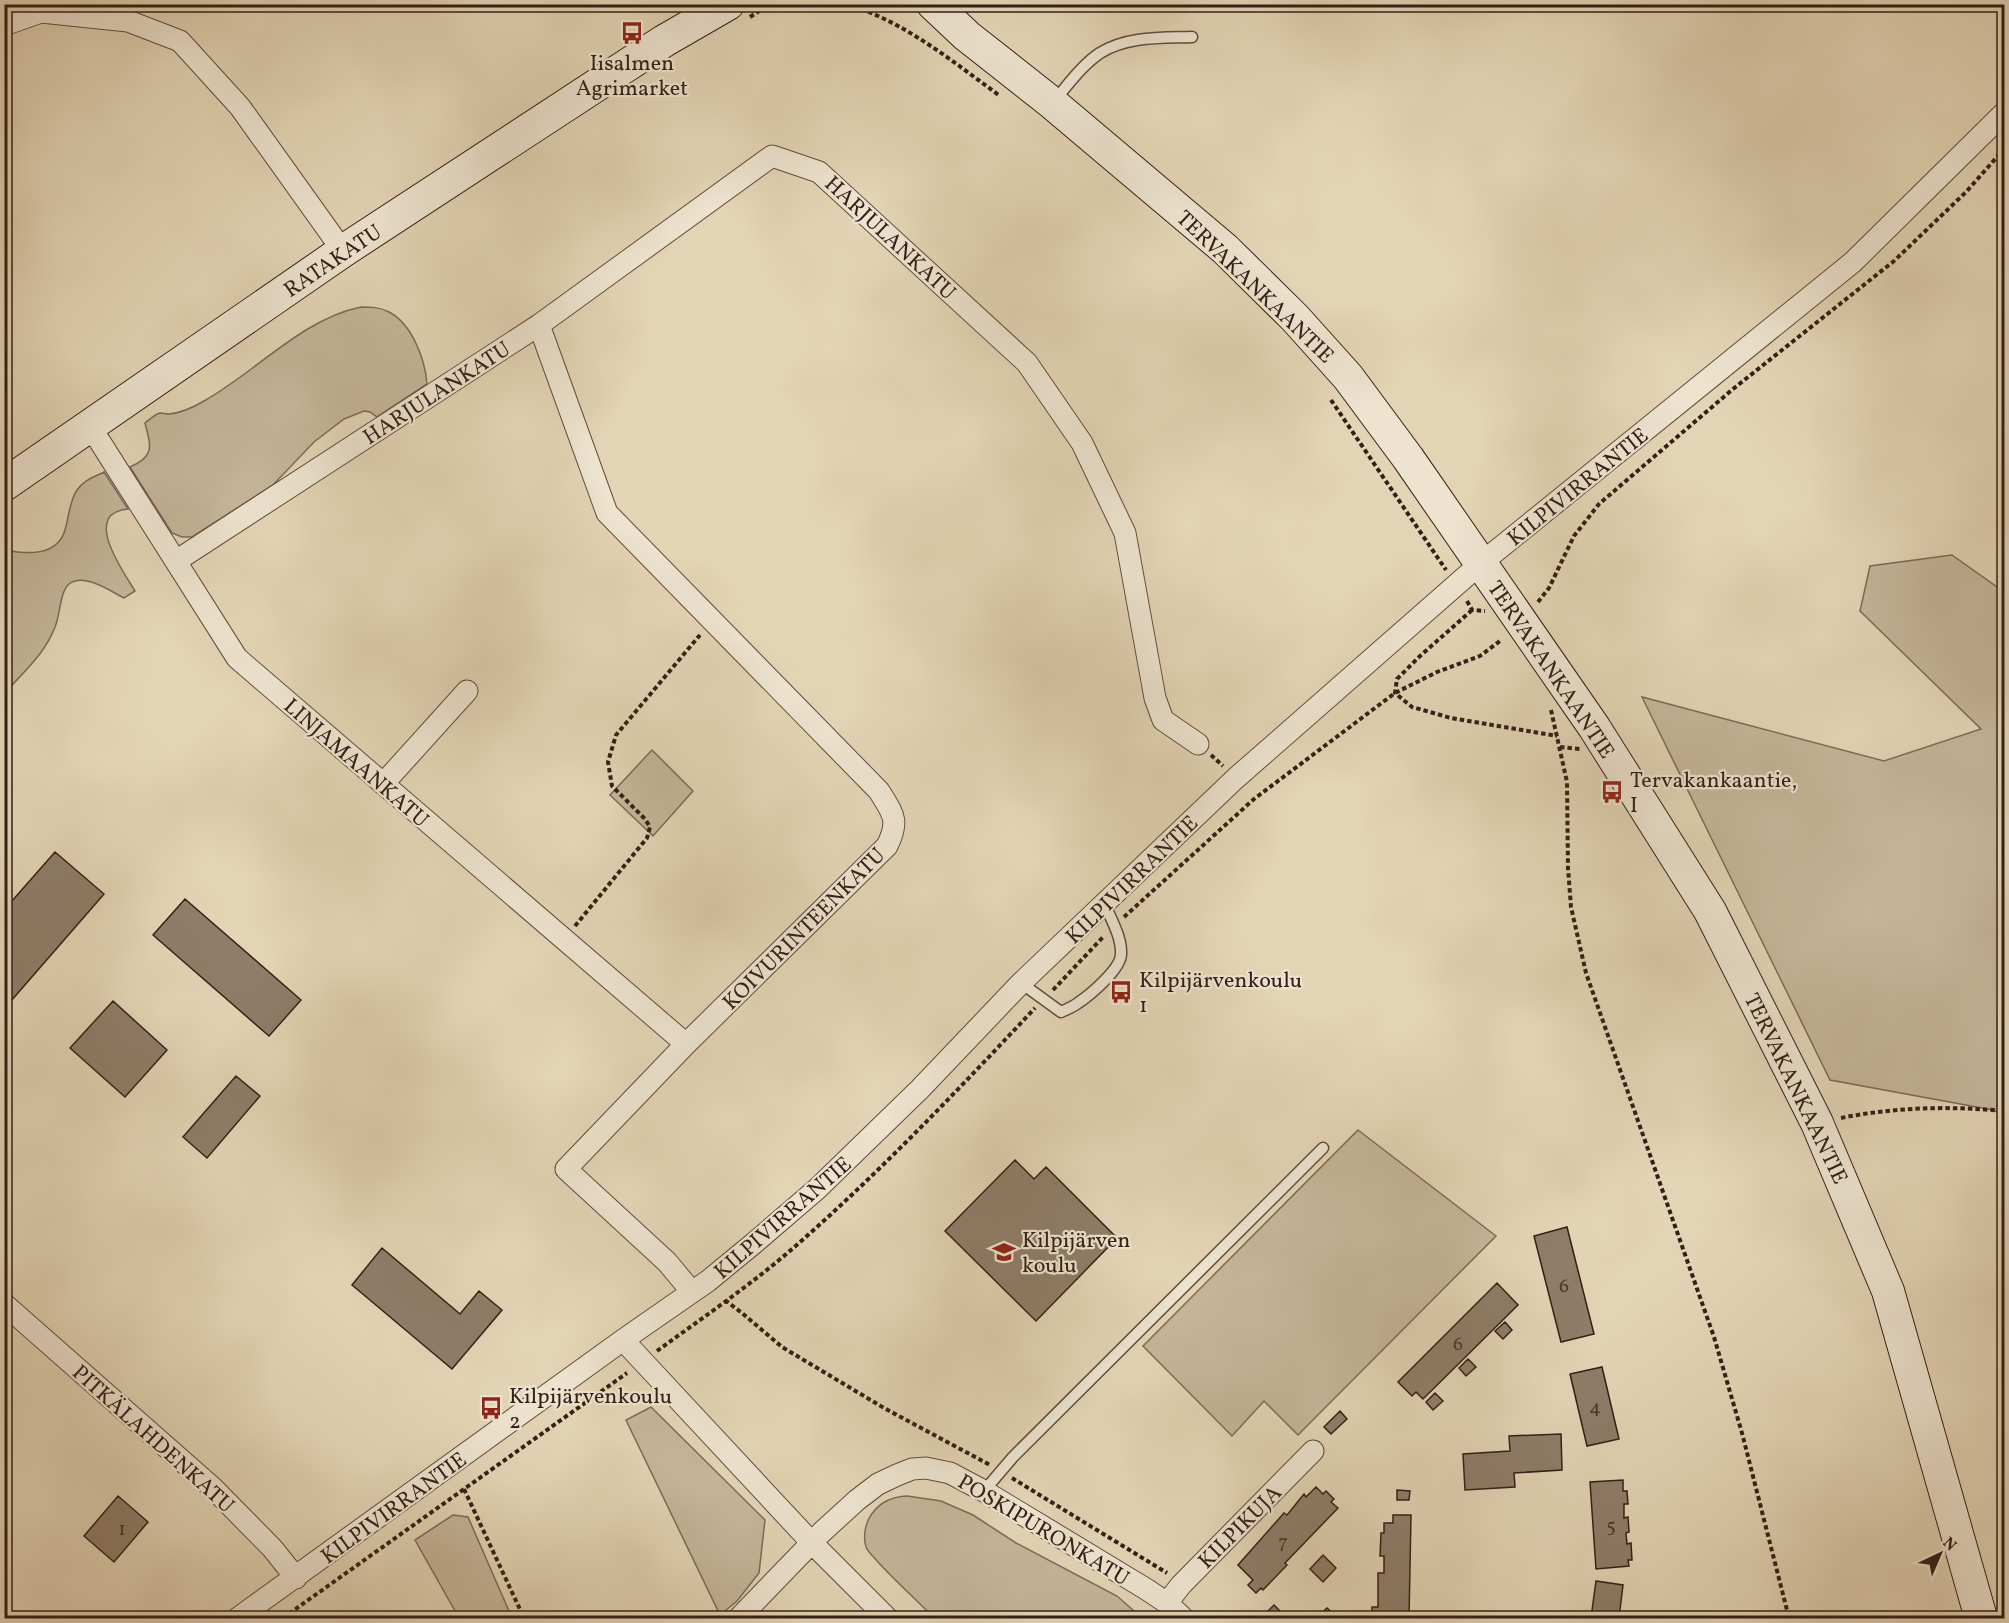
<svg xmlns="http://www.w3.org/2000/svg" width="2009" height="1623" viewBox="0 0 2009 1623" font-family="Vollkorn,serif">
<style>
.green{fill:#c5b59a;stroke:#7c6a58;stroke-width:1.5}
.building{fill:#8f7d69;stroke:#341f16;stroke-width:1.5}
.lines{fill:none;stroke-linecap:round;stroke-linejoin:round}
.lane-casing{stroke:#604c3e;stroke-width:13}
.street-casing{stroke:#604c3e;stroke-width:23}
.secondary-casing{stroke:#341f16;stroke-width:34}
.path{stroke:#341f16;stroke-width:4;stroke-dasharray:4.5 3;stroke-linecap:butt}
.lane{stroke:#ede3cf;stroke-width:10}
.street{stroke:#ede3cf;stroke-width:21}
.secondary{stroke:#ede3cf;stroke-width:32}
.labels{text-anchor:middle;stroke-width:4.5;stroke-linejoin:round;paint-order:stroke}
.number-label{font-size:20px;fill:#4b362b}
.poi-label{font-size:22px;fill:#341f16;stroke:#ede3cf;text-anchor:start}
.street-label{font-size:22px;fill:#341f16;stroke:#ede3cf}
</style>
<rect width="100%" height="100%" fill="#e3d4b5"/>
<filter id="stains"><feTurbulence type="fractalNoise" baseFrequency=".00333" numOctaves="4"/><feColorMatrix values="0 0 0 0 .2 0 0 0 0 .09 0 0 0 0 .02 0 0 0 .5 -.17"/></filter>
<radialGradient id="worn" r=".72"><stop offset=".6" stop-color="#630" stop-opacity="0"/><stop offset="1" stop-color="#630" stop-opacity=".3"/></radialGradient>
<path class="green" d="M361,307C371,307 380,307 389,312C412,324 425,359 427,384L377,417L370,412L364,411L344,419L314,442L273,485L192,537H182L172,533L130,467C155,456 151,447 145,423C149,420 155,414 160,413C163,413 166,414 169,414C181,413 194,407 204,401C256,372 302,319 361,307Z
M104,472L128,509C81,513 123,571 135,591L124,598C110,591 84,572 69,584C60,591 60,616 55,627C45,654 23,672 5,693V550C26,554 57,557 65,530C69,517 69,502 77,490C84,480 94,477 104,472Z
M1952,555L2004,592V1115L1993,1110L1830,1080L1642,697L1884,761L1981,729L1860,611L1870,566Z
M652,750L693,791L653,836L610,795Z
M1358,1130L1496,1236L1298,1435L1264,1401L1232,1436L1143,1346Z
M651,1407L765,1520L759,1573L737,1601L720,1615L626,1420Z
M907,1496L941,1501L973,1515L1016,1543L1117,1596L1142,1618H934C916,1599 896,1582 878,1562C874,1557 868,1552 866,1547C863,1537 865,1524 871,1515C880,1502 891,1497 907,1496Z
M453,1515L468,1517L512,1618H459L415,1540Z"/>
<path class="building" d="M55,852L104,894L4,1009V910Z
M185,899L301,1000L269,1036L153,935Z
M113,1001L167,1050L125,1097L70,1048Z
M236,1076L260,1096L207,1158L183,1137Z
M1015,1160L1034,1179L1046,1167L1117,1238L1036,1321L945,1231Z
M1567,1227L1594,1334L1561,1342L1534,1236Z
M382,1248L460,1314L479,1291L502,1310L452,1369L352,1285Z
M1497,1283L1518,1305L1423,1399L1416,1392L1412,1396L1398,1382Z
M1505,1322L1512,1330L1503,1339L1495,1331Z
M1468,1359L1476,1367L1466,1376L1459,1368Z
M1602,1367L1619,1439L1587,1446L1570,1374Z
M1435,1393L1443,1401L1433,1410L1426,1402Z
M1340,1411L1347,1419L1331,1434L1324,1427Z
M1561,1434L1562,1470L1514,1473L1515,1487L1465,1490L1463,1454L1510,1451L1509,1436Z
M1623,1480V1491H1627L1628,1504H1624V1518L1628,1517L1629,1532L1626,1533L1627,1544L1631,1543L1632,1560H1628L1629,1566L1596,1569L1590,1482Z
M1316,1487L1323,1494L1326,1491L1334,1499L1331,1502L1338,1508L1285,1563L1287,1565L1263,1590L1261,1588L1256,1593L1248,1585L1253,1580L1238,1565L1284,1513L1287,1515L1304,1494L1306,1497Z
M1397,1490L1410,1491L1409,1500H1397Z
M118,1496L148,1522L114,1562L84,1536Z
M1393,1515H1411L1409,1618H1372V1607H1378V1573H1384V1556H1380L1381,1533H1384V1523H1393Z
M1323,1555L1336,1568L1323,1582L1310,1569Z
M1596,1581L1623,1585L1619,1618H1591Z
M1274,1605L1287,1618H1261Z
M1327,1608L1338,1618H1316Z"/>
<g class="lines">
<g class="lane-casing">
<path id="lane" d="M1054,101C1068,85 1082,65 1100,53C1127,36 1161,38 1192,37
M1021,983L1061,1012C1067,1009 1073,1007 1078,1003C1090,995 1121,969 1121,954C1122,938 1111,919 1105,905
M984,1491L1013,1457L1323,1148"/>
</g>
<g class="street-casing">
<path id="street" d="M4,25L41,12L128,21L180,41L240,107L343,251
M539,325L607,513L879,791C893,814 900,820 887,846L686,1044L566,1169L667,1262L692,1292
M90,426L237,658L686,1044
M176,561L539,325L772,156L819,172L1027,363L1082,443L1125,533L1155,698L1163,720L1198,744
M383,784L467,691
M4,1304L214,1489L273,1549L296,1578
M623,1340L812,1543L887,1618
M1167,1603L1181,1585L1313,1451
M238,1618L623,1340L708,1281L753,1244L817,1189L920,1089L1021,983L1236,778L1480,564L1853,262L2004,113
M739,1618L822,1532L857,1500L878,1484L897,1475L912,1469L926,1468L950,1473L984,1491L1146,1589L1167,1603L1183,1618"/>
</g>
<g class="secondary-casing">
<path id="secondary" d="M933,4L967,36L1052,103L1225,249L1295,318L1348,377L1408,458L1594,727L1710,911L1817,1123L1888,1291L1981,1618
M4,485L343,251L664,41L728,4"/>
</g>
<path class="path" d="M847,4C905,22 952,61 1000,96
M865,10L868,4
M750,17L770,4
M1331,400L1446,570
M1467,601L1472,610L1485,611
M1538,602L1549,588L1574,536L1599,504L1733,389L1894,261L1966,192L2004,149
M1472,610L1419,657L1397,679L1395,693L1412,707L1451,718L1557,736
M1551,710L1567,782L1568,868L1571,907L1586,973L1714,1337L1742,1433L1789,1618
M1560,747L1580,749
M1211,755L1223,766
M1124,917L1254,799L1395,693L1437,672L1480,656L1500,641
M575,926L647,838L650,827L645,819L612,786L608,762L616,735L700,635
M1053,990L1104,936
M1841,1118C1895,1107 1950,1106 2004,1111
M725,1300L742,1313L782,1347L884,1408L990,1465
M657,1351C705,1316 755,1282 799,1243C882,1170 959,1089 1035,1008
M1012,1478L1167,1573
M464,1489L524,1618
M283,1618L627,1373"/>
<use href="#lane" class="lane"/>
<use href="#street" class="street"/>
<use href="#secondary" class="secondary"/>
</g>
<defs>
<g id="bus-bare" transform="scale(1.8)"><path d="M-5-6H5V4H4V6H2V4H-2V6H-4V4H-5ZM-3.5-4V0h7V-4ZM-3.5 1.2v1.5H-2V1.2ZM2 1.2v1.5H3.5V1.2Z" fill="#8f2418" stroke="#ede3cf" stroke-width="2.5" paint-order="stroke"/></g>
<g id="school-bare" transform="scale(1.8)"><path d="M0-5L7-2L0 1L-7-2ZM-4 1L0 2.5L4 1V4Q0 6-4 4Z" fill="#8f2418" stroke="#ede3cf" stroke-width="2.5" paint-order="stroke"/></g>
</defs>
<g fill-rule="evenodd">
<use href="#bus-bare" x="632" y="33"/>
<use href="#bus-bare" x="1612" y="792"/>
<use href="#bus-bare" x="1121" y="992"/>
<use href="#school-bare" x="1004" y="1252"/>
<use href="#bus-bare" x="491" y="1408"/>
</g>
<g class="labels">
<g class="number-label">
<text x="1564" y="1292">6</text>
<text x="1458" y="1350">6</text>
<text x="1595" y="1413">4</text>
<text x="1611" y="1532">5</text>
<text x="122" y="1535">1</text>
<text x="1283" y="1548">7</text>
</g>
<g class="poi-label">
<text x="632" y="70" text-anchor="middle">Iisalmen<tspan x="632" dy="25">Agrimarket</tspan></text>
<text x="1630" y="787">Tervakankaantie,<tspan x="1630" dy="25">I</tspan></text>
<text x="1139" y="987">Kilpijärvenkoulu<tspan x="1139" dy="25">1</tspan></text>
<text x="1022" y="1247">Kilpijärven<tspan x="1022" dy="25">koulu</tspan></text>
<text x="509" y="1403">Kilpijärvenkoulu<tspan x="509" dy="25">2</tspan></text>
</g>
<g class="street-label">
<text transform="translate(891 237) rotate(43)" y="8">HARJULANKATU</text>
<text transform="translate(332 260) rotate(-34)" y="8">RATAKATU</text>
<text transform="translate(1256 286) rotate(44)" y="8">TERVAKANKAANTIE</text>
<text transform="translate(436 392) rotate(-33)" y="8">HARJULANKATU</text>
<text transform="translate(1577 486) rotate(-39)" y="8">KILPIVIRRANTIE</text>
<text transform="translate(1552 669) rotate(56)" y="8">TERVAKANKAANTIE</text>
<text transform="translate(357 762) rotate(41)" y="8">LINJAMAANKATU</text>
<text transform="translate(1131 879) rotate(-44)" y="8">KILPIVIRRANTIE</text>
<text transform="translate(803 928) rotate(-45)" y="8">KOIVURINTEENKATU</text>
<text transform="translate(1797 1088) rotate(64)" y="8">TERVAKANKAANTIE</text>
<text transform="translate(782 1217) rotate(-41)" y="8">KILPIVIRRANTIE</text>
<text transform="translate(154 1438) rotate(42)" y="8">PITKÄLAHDENKATU</text>
<text transform="translate(393 1507) rotate(-36)" y="8">KILPIVIRRANTIE</text>
<text transform="translate(1239 1526) rotate(-45)" y="8">KILPIKUJA</text>
<text transform="translate(1044 1529) rotate(31)" y="8">POSKIPURONKATU</text>
</g>
</g>
<rect width="2009" height="1623" fill="none" stroke="#e3d4b5" stroke-width="24"/>
<rect x="6" y="6" width="1997" height="1611" fill="none" stroke="#341f16" stroke-width="3"/>
<rect x="12" y="12" width="1985" height="1599" fill="none" stroke="#341f16" stroke-width="1.5"/>
<g transform="translate(1940 1554) rotate(44)" stroke="#ede3cf" stroke-width="4.5" paint-order="stroke">
<path d="M0-4.5L10 22L0 15L-10 22Z" fill="#341f16"/>
<text y="-9" font-size="16" font-weight="bold" text-anchor="middle" fill="#341f16">N</text>
</g>
<rect width="100%" height="100%" filter="url(#stains)"/>
<rect width="100%" height="100%" fill="url(#worn)"/>
</svg>
